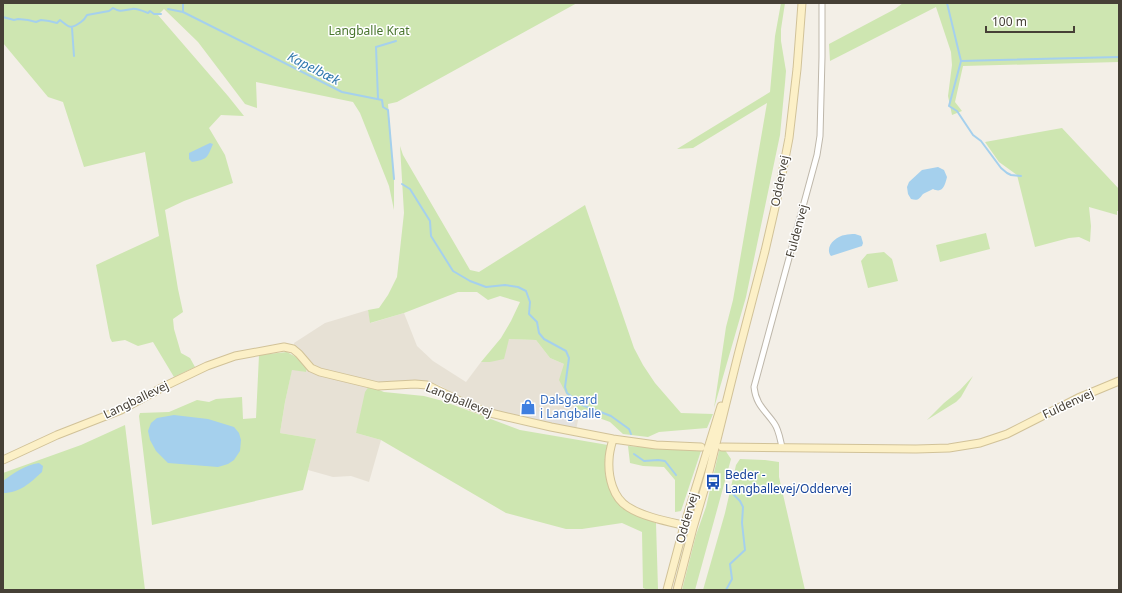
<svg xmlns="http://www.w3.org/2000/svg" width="1122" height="593" viewBox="0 0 1122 593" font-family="'Noto Sans',sans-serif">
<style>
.residential{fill:#e7e1d5}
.green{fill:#cee6b1}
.parking{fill:#e4e2df}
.water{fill:#a5d0ed}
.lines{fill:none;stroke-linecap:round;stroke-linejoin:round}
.stream{stroke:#a5d0ed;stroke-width:2}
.street-casing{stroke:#beb7aa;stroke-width:7}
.secondary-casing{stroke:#d1c298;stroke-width:9}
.street{stroke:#fff;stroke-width:5}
.secondary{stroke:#fcf0c7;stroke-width:7}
.labels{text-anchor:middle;stroke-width:3;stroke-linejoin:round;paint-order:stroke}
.park-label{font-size:12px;fill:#48752c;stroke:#fff}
.street-label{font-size:12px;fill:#464036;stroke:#fff}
.shop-label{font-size:12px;fill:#366cbe;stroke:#fff;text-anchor:start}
.transit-label{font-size:12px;fill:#164399;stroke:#fff;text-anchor:start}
.water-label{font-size:13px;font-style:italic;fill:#337aae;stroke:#fff}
</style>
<rect width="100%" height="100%" fill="#f3efe7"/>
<path class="residential" d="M368,310L371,323L404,313L417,346L433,361L466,382L481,362H490L509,339L536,340L550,358L564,364L568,399L580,411L576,430L484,409L458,397L441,386L426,381H412L376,382L356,433L381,440L369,482L351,476L333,477L308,470L316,439L280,433L285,402L292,369L306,372L307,368L303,352L295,347L294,343L325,323Z"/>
<path class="green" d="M3,3H577L397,102L388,104L394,179V210L389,186L360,113L353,102L256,82L257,108L245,104L198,42L164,9L158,15L228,96L244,116L221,115L209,128L225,155L233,183L184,201L165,210L178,289L183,312L173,319L174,329L181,353L190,358L195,367L174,377L153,342L138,346L125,340L112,342L110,338L96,265L159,236L145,152L84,167L63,102L48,97L3,43Z
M781,3H785L781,29V41L786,71L785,83L780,135L746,297L714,408L726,327L733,300L767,103L693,148L677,149L770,92L775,36Z
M903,3H1119V62L963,66L955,102L962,111L952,115L948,96L952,65L951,52L936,7L830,61L829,44L895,9Z
M1062,128L1119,189V211H1117V215L1089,207L1091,226L1090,242L1079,237L1069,238L1035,247L1017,175L999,162L985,142Z
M400,146L403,155L470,270L479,272L585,205L634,348L643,365L655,383L681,413L713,414L707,428L659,432L648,437L623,434L610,422L580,411L569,399L559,380L564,364L550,358L536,340L509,339L504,359L490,362H481L501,338L511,321L520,302L500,296L488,300L477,292H458L404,313L370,323L368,310L379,308L388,295L397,277L404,213Z
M986,233L990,249L940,262L936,245Z
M884,252L892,259L898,281L868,288L861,261L867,254Z
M287,352L296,357L307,368L306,372L292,370L285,402L280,433L316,439L303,490L152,525L139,416L140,413L169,412L197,400L209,402L216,399L242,397L243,419L256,418L259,355Z
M973,376L961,397L956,402L927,420L944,403L960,390Z
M369,386L384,392L424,396L443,401L520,430L608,445L605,474L612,492L621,506L635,515L656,523L658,589C653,591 647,590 643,588L642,532L622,523L582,529H566L506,513L381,440L356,433L365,392Z
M125,425L145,590H3V473L81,445Z
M628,446L701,451L681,511L675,512V480L664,467L643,466L630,463Z
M725,450L731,459L695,590H682L696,535L706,507L719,451Z
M740,459L765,460L779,462V477L805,590H703L725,513L736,465Z"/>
<path class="parking" d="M525,409L576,419L574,428L523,417Z"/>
<path class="water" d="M210,143L213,144C207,158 208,159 192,162L189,159V153Z
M938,167L944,170L947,177C945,185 943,194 933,189C930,191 926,192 923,194C919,199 918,201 911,199L908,194L907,187L909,182L922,170Z
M855,234L861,236L863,243L862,246L831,256C824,247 836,236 845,235C848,234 852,234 855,234Z
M174,415L208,419L234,427L239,433L241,440L240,451L234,460L228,464L218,467L168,463L156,451L150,440L148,431L151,423L157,418Z
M39,463L43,466L42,472C30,483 20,493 3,493V481C14,473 25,465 39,463Z"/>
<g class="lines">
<path class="stream" d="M183,3V12
M947,3L961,61L949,106L957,111L973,135L981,141L1001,168L1007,173L1011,175L1021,176
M168,9L183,12L342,92L382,100L383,107L388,110L394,179
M3,17L14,20L18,19L28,20L36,22L41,20L49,21L57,23L60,20C69,27 70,30 81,22C84,20 85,19 87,15L109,11L113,8C121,13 123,10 132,9C136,8 143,11 148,13L150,11L154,14H161
M72,28L74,56
M961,61L1119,57
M378,99L376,47L396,41
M402,184L410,189L430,221L431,236L453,271L470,281L486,287L505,285L518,287L526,291L530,302L529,314L537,322L539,333L544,339L566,351L569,358L565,387L567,393L582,405L611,416L629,429L631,434
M634,454L644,461L658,460L665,461L676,475
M726,590L732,579L730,564L745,550L742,523L743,507L740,501L733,494"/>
<g class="street-casing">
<path id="street" d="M782,447C780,439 779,430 774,423C765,410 756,405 754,387L817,155L820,136L822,57V3"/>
</g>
<g class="secondary-casing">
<path id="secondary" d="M613,439C611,446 609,453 609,460C608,477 613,498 628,507C643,517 670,522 687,526
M722,447L916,449L949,448L980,443L1007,434L1078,398L1119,381
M3,460L57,435L121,410L165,386L207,366L235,356L284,347L293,349L299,354L311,368L320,372L378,386L415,384L427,385L466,404L486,412L551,427L613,439L656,445L701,447
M667,590L684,526L721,406
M677,590L693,528L707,480L738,355L765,251L779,190L789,138L797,69L802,3"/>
</g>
<use href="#street" class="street"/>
<use href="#secondary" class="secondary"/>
</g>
<defs>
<g id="shop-bare" transform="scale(1.2)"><path d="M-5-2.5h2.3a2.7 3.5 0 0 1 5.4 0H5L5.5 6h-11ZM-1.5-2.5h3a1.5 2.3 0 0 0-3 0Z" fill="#3f7fe0" stroke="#fff" stroke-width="2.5" paint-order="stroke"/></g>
<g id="bus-bare" transform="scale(1.2)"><path d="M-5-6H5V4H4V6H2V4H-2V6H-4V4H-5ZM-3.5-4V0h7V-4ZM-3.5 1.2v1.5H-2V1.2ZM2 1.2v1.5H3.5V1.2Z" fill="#1a4fb4" stroke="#fff" stroke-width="2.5" paint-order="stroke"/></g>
</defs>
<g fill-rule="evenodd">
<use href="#shop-bare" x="528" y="407"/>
<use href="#bus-bare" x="713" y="482"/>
</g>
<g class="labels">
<g class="park-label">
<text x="369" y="35">Langballe Krat</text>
</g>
<g class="street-label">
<text transform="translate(780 181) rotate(-79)" y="4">Oddervej</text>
<text transform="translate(797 231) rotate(-75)" y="4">Fuldenvej</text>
<text transform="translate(136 400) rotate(-26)" y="4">Langballevej</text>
<text transform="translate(459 400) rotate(22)" y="4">Langballevej</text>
<text transform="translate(1068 404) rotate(-25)" y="4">Fuldenvej</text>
<text transform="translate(687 518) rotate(-74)" y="4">Oddervej</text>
</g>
<g class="shop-label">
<text x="540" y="404">Dalsgaard<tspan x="540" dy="14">i Langballe</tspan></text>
</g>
<g class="transit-label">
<text x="725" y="479">Beder -<tspan x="725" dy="14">Langballevej/Oddervej</tspan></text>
</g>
<g class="water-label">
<text transform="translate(314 68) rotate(27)" y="5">Kapelbæk</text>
</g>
</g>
<rect width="1122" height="593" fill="none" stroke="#464036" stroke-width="8"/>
<path d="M986 26v6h88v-6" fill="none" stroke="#464036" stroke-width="2"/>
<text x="992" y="26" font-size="12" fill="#464036" stroke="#ffffff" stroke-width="3" paint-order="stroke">100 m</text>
</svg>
